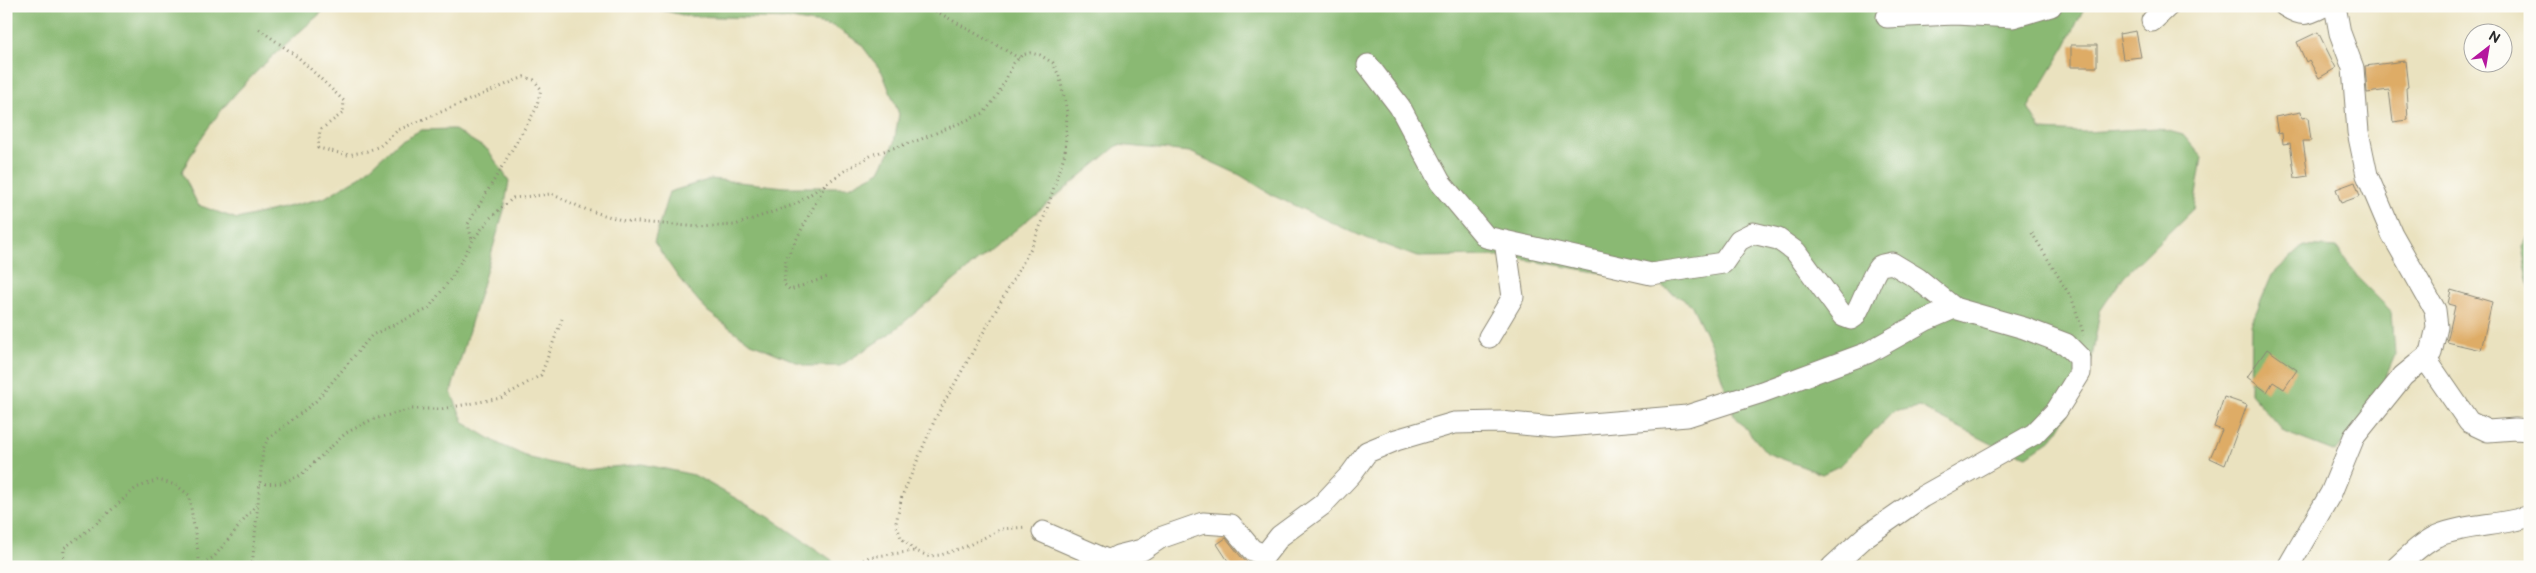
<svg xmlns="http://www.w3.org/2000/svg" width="2536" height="573" viewBox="0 0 2536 573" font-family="'Balsamiq Sans',sans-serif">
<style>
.forest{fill:#8ab973;stroke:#5a724f}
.building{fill:#deac66}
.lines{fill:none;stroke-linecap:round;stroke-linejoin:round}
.street-casing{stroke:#8a8675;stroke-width:23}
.path{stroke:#8a8675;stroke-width:3;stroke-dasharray:1 4;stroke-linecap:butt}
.street{stroke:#fff;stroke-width:21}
</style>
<rect width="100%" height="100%" fill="#fdfcf7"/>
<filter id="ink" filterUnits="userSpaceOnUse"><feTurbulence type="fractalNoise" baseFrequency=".02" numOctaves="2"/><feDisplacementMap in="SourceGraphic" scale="10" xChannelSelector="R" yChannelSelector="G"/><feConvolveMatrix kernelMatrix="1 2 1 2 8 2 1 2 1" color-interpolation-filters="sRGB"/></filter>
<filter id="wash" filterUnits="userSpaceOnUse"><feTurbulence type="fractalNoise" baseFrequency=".0096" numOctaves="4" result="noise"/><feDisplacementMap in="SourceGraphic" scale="20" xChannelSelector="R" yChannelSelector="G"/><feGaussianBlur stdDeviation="1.12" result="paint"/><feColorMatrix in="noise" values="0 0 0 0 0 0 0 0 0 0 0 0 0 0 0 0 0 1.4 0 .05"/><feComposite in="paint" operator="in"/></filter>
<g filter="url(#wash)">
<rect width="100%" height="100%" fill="#eae2bf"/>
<path class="forest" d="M6,6H329C271,57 216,102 182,172L198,205L237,219L324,198L361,176L398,142L421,130L453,129L488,150L509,181L504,210L451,392L464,423L499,444L530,458L583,470L642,464L694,475L769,517L842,567H6Z
M644,6H2085L2066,45L2028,108L2041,130L2084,132L2158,128L2183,135L2202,157L2194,208L2124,276L2100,311L2091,364L2074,404L2053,438L2027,456L2000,448L1919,407L1893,412L1841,465L1822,474L1767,453L1734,415L1711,345L1691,304L1655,282L1504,256L1417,257L1361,236L1276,197L1240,175L1190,152L1118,145L892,332L840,366H806L749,342L707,311L678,277L654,242L669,192L711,179L785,187H849L880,171L894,143L899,114L882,72L860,43L833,26L791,19L687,16Z
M2530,235V290L2522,247Z
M2303,246L2337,248L2359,279L2392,312L2395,355L2375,403L2336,452L2284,432L2250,393L2251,324L2272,275Z"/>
<g id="blocks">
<path class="building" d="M2136,31L2141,57L2123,59L2119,34Z
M2318,32L2336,68L2319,78L2309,60L2306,62L2297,42Z
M2071,45H2097V67H2071Z
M2405,61L2408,87L2406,88L2408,120L2393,122L2389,90L2367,93L2365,66Z
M2301,112L2302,118L2308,117L2311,141H2303L2308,176L2295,178L2290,143L2283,144L2282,133L2278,134L2275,117Z
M2355,182L2360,196L2341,203L2336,189Z
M2451,290L2492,302L2481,350L2447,342L2455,306L2448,304Z
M2267,349L2297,370L2284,389L2273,382L2267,392L2247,377Z
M2224,397L2247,405L2225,465L2210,458L2222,430L2214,427Z
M1226,538L1242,558L1253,567H1232L1217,544Z"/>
</g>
</g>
<g filter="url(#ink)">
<use href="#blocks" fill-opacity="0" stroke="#8a8675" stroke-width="1"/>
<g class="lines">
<g class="street-casing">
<path id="street" d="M2285,6C2302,17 2307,15 2324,6
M1887,17L1955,14L2013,17L2051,6
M2152,21L2168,6
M1368,65L1400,107L1440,182L1486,237L1651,274L1723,263L1739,240L1753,233L1778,239L1796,252L1843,316L1851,319L1854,317C1862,306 1873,271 1880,266C1883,264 1888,264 1892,263L1917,278L1954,308L2024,328L2066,344L2080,358V373L2057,410L2034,434L1922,497L1866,536L1832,567
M1489,337L1513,297L1505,241
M2425,358L2469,422L2488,431L2515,429L2530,430
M1043,532L1109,561L1118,556L1142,550L1160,538L1203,523L1231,525L1252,550L1265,555L1280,536L1322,505L1351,474L1367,452L1396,440L1454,423L1500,422L1554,427L1687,416L1762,392L1867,353L1926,320L1954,308
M2288,567L2331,493L2354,437L2403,376L2431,353L2437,327L2435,310L2392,234L2367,175L2358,132L2353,68L2340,33L2335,6
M2397,567C2409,556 2422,543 2437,536C2465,524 2501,526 2530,516"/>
</g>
<path class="path" d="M927,6L1019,58
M259,29L299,58L344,101L343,113L320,130L318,148L348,155L367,151L380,146L398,130L524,77L534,80L541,89L536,109L468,224L472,240
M825,185L786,259L784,284L790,290L830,276
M2032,233L2072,299L2084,335
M260,484L282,483L301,475L346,433L371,420L411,409H441L501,398L541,375L562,319
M63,567L64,548L91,528L136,488L158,480L176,485L189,495L200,565L214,557L257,504
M252,567L263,449L268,439L316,401L372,335L428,309L452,277L473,240L490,218L513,198L551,194L587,210L625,221L700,227L735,225L796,204L849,168L874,154L919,140L984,113L997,96L1014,63L1022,55L1030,53L1040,55L1053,63L1060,78L1067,112L1065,153L1045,215L1031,248L936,417L902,496L896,523L901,538L916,551L928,556L941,555L967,546L1002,529L1027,527
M850,567L869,557L915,551"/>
<use href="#street" class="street"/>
</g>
</g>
<rect width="2536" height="573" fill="none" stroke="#fdfcf7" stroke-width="25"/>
<g transform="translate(2488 48) rotate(31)"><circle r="24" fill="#fdfcf7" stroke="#a9a8a5"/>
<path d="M0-4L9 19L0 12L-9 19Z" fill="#b5179e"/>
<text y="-8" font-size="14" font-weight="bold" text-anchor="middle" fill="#2b2b2b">N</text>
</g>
</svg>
